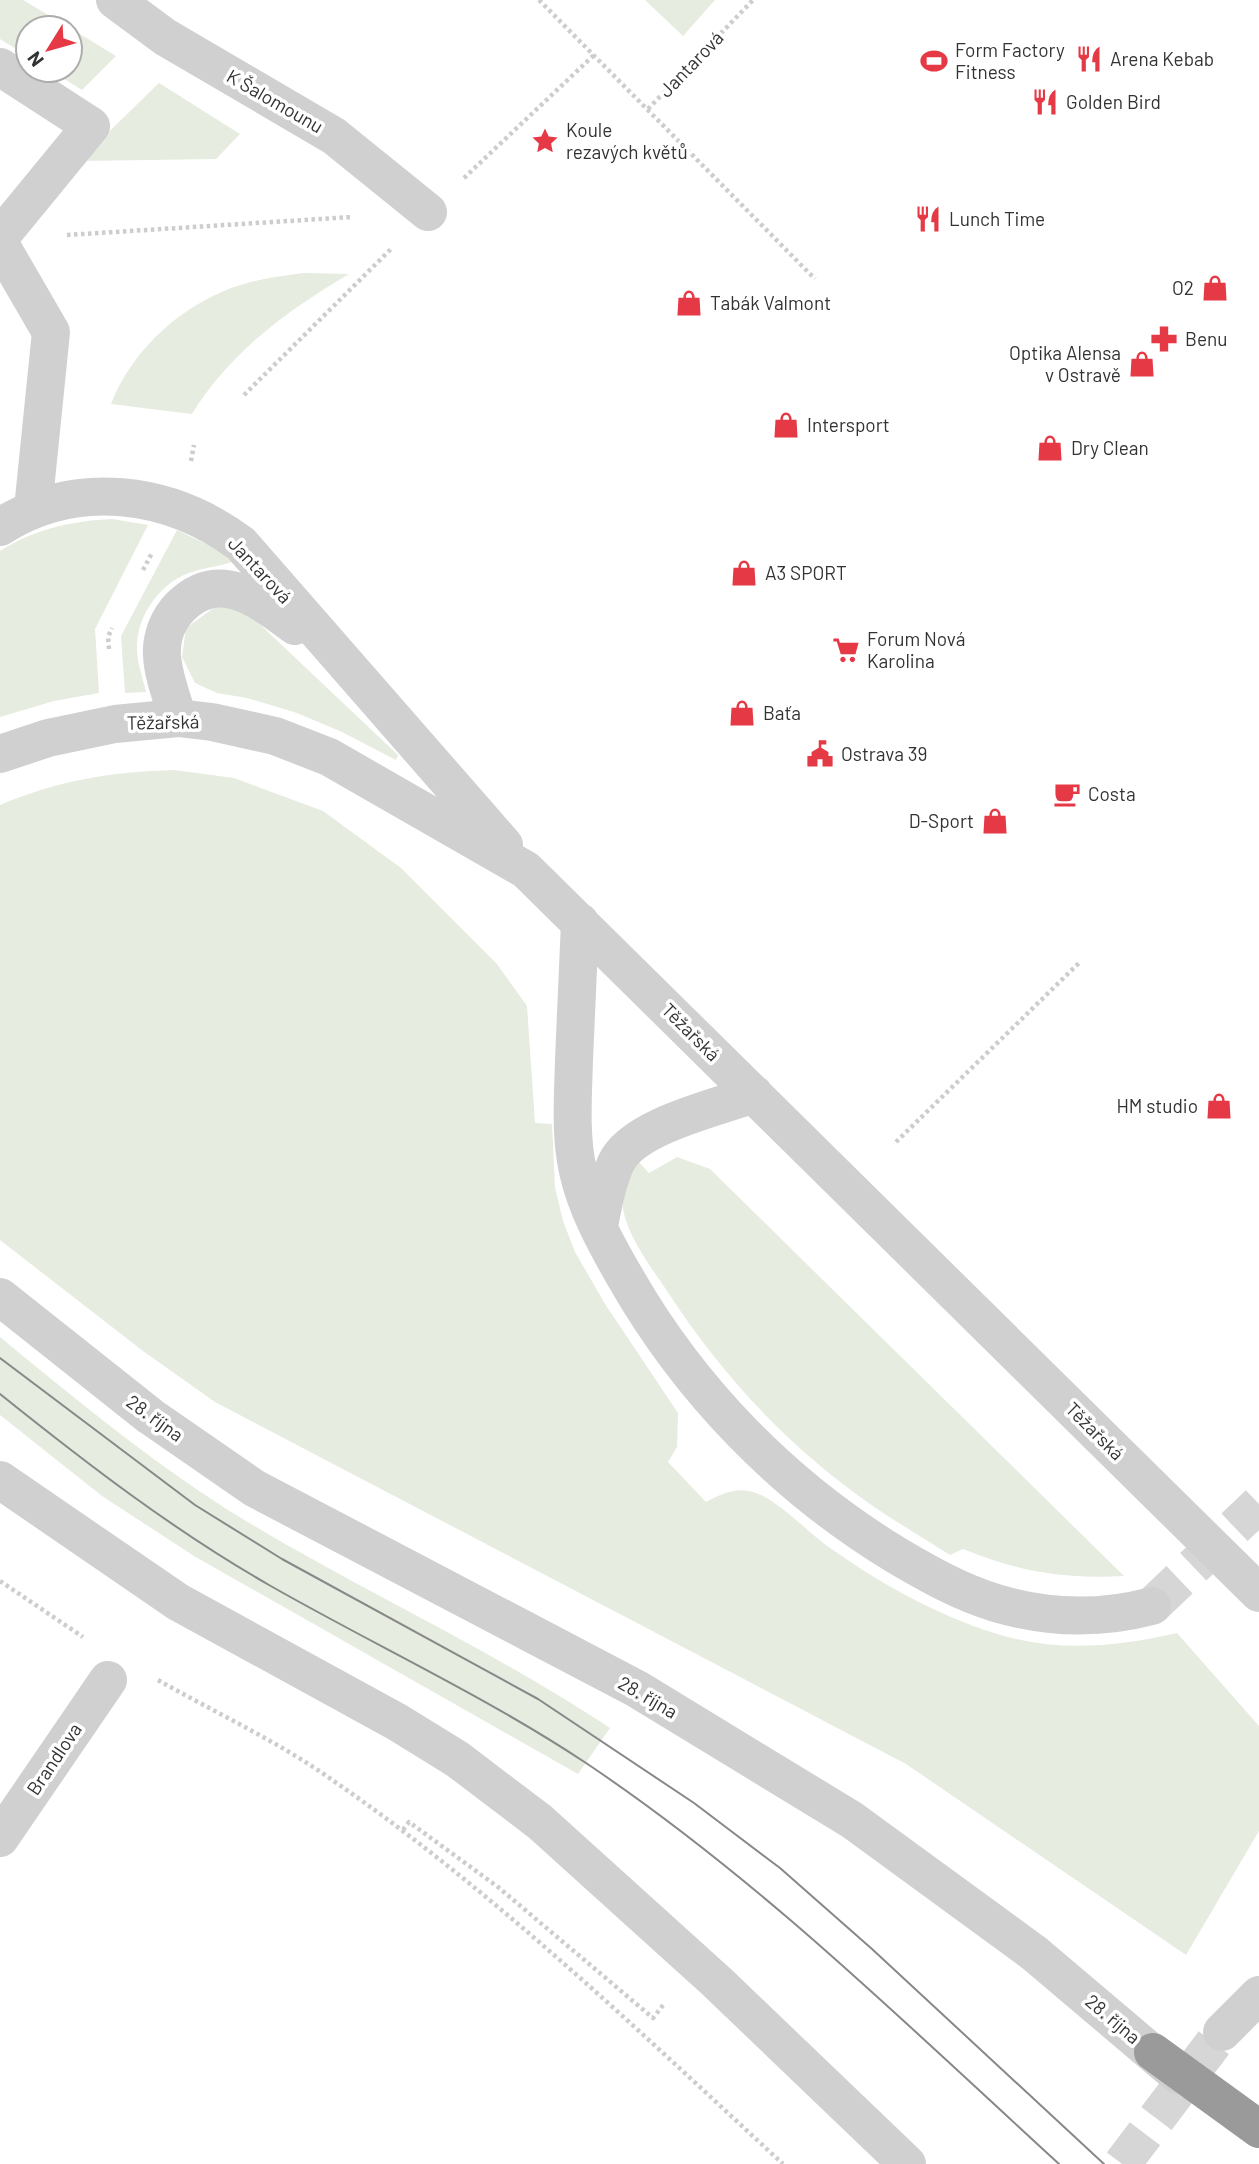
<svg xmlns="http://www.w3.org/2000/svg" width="1259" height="2164" viewBox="0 0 1259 2164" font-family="Barlow,sans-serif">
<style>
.green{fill:#e6ecdf}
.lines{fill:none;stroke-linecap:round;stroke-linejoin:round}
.minor-tunnel{stroke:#d6d6d6;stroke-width:38;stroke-dasharray:38 19;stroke-linecap:butt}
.path{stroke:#cdcdcd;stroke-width:4.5;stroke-dasharray:3.5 3.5;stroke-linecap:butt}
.minor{stroke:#d0d0d0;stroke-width:38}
.tram{stroke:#888;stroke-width:2}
.minor-bridge{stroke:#d0d0d0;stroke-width:38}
.highway-bridge{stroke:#9a9a9a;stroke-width:38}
.labels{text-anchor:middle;stroke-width:7;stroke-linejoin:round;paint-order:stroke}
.poi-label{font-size:19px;fill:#333;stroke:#fff;text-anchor:start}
.street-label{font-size:19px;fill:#333;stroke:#fff}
</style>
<rect width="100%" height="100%" fill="#fff"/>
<path class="green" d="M0,0H23L70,28H28V56L0,39Z
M645,0H715L683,36Z
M70,28L116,56L82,90L50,70H70Z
M159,83L240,134L216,159L79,161Z
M303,273L349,274C288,310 230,352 192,414L111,404C132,348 187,300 244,284C263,278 284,276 303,273Z
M112,519L148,525L95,629L99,693L54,701L0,717V551C35,529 71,521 112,519Z
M177,530L231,556L232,562C217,567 199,568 184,575C157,587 136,619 137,649C137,663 143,678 146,692L125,693L121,636Z
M233,606L248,613L398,755L396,760L342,732L297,713L247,698L217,693L195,683L182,657L186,628L215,607Z
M174,770L234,778L323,811L401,868L497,964L527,1006L535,1123L552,1124L555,1187L563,1221L575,1252L605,1304L678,1413L677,1447L668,1462L706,1502C724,1492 741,1485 761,1495C787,1508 809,1534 833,1550C881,1584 937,1615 994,1633C1056,1653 1115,1647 1177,1633L1259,1726V1831L1186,1955L906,1764L215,1402L143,1351L0,1240V805C59,780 111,772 174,770Z
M677,1157L710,1169L1124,1576C1062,1579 1020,1572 963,1549L950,1555C916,1533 880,1513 848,1488C776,1433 718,1369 669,1294C651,1266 616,1224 623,1189C625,1179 633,1169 637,1160L649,1173Z
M0,1337C79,1402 159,1468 246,1521C366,1593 494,1651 610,1728L578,1774L194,1556L102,1496L0,1415Z"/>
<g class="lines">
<path class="minor-tunnel" d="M1152,1606L1259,1504
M1122,2164L1222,2032"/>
<path class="path" d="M539,0L815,279
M648,109L753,0
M464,178L594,55
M67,235L352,217
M244,395L393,247
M191,461L194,445
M143,570L152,553
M109,649L108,637L112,628
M896,1142L1081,961
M0,1581L83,1637
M158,1680C214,1712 275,1740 328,1777C489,1887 639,2031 783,2164
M403,1830L409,1822L498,1887L653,2018L664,2004"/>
<path class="minor" d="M115,0L165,37L334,136L428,212
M0,67L91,126L0,237
M0,244L51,332L33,509
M0,527C76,478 170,491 241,544L504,845
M178,718C172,698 163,676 162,655C161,637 168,619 181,606C220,568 260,600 295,626
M0,754L48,738L115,724L178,718L212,722L275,736L329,757L526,870L1259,1593
M580,922C578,968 576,1014 574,1060C573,1096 570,1136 578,1171C586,1208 606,1244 625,1277C690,1391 784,1487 896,1555C928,1574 960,1592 996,1603C1049,1619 1099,1620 1152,1606
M599,1226C603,1205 607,1183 616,1163C633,1126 716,1108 754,1094
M0,1297L150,1416L254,1488L637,1689L852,1820L1034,1953
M0,1480L178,1602L397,1722L457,1759L540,1822L717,1982L907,2164
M0,1838L108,1680
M1222,2032L1259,1995"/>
<path class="tram" d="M0,1358L195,1505L282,1559L538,1699L694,1803L780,1868L872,1949L1104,2164
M0,1394C86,1463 173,1530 269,1585C374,1645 485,1696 586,1763C759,1879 906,2024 1059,2164"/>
<path class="minor-bridge" d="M1034,1953L1178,2075"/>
<path class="highway-bridge" d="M1153,2052L1259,2129"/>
</g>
<defs>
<g id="restaurant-bare" transform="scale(2.1)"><path d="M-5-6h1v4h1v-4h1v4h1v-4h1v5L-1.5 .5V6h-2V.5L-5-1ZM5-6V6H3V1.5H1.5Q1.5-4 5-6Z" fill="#e63946" stroke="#fff" stroke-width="2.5" paint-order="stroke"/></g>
<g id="stadium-bare" transform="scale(2.1)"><path d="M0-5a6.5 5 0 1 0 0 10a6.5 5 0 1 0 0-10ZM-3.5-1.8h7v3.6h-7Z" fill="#e63946" stroke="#fff" stroke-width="2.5" paint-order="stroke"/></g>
<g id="sight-bare" transform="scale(2.1)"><path d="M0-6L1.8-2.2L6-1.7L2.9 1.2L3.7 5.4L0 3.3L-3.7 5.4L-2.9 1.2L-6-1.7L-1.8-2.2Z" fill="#e63946" stroke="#fff" stroke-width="2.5" paint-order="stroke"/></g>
<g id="shop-bare" transform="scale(2.1)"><path d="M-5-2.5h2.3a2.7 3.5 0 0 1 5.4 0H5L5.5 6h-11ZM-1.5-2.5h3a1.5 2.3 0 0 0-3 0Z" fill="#e63946" stroke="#fff" stroke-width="2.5" paint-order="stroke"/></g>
<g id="pharmacy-bare" transform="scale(2.1)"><path d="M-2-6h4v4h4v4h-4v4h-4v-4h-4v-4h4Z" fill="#e63946" stroke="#fff" stroke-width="2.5" paint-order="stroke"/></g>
<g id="supermarket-bare" transform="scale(2.1)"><path d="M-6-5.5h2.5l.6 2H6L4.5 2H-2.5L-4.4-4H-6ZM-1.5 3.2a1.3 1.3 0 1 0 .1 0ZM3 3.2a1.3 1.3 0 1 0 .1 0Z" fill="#e63946" stroke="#fff" stroke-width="2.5" paint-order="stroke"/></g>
<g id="civic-bare" transform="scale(2.1)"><path d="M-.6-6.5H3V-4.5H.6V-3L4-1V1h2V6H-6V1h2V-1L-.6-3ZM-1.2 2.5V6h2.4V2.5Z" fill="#e63946" stroke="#fff" stroke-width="2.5" paint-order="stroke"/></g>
<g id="cafe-bare" transform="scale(2.1)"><path d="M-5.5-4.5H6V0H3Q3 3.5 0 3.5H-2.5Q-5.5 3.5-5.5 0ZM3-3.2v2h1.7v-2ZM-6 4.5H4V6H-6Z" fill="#e63946" stroke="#fff" stroke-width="2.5" paint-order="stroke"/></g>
</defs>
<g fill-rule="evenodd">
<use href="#restaurant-bare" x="1089" y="59"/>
<use href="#stadium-bare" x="934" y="61"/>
<use href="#restaurant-bare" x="1045" y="102"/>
<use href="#sight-bare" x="545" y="141"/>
<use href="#restaurant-bare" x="928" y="219"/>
<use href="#shop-bare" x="1215" y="288"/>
<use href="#shop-bare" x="689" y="303"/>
<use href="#pharmacy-bare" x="1164" y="339"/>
<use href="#shop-bare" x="1142" y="364"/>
<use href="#shop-bare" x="786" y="425"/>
<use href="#shop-bare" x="1050" y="448"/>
<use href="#shop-bare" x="744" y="573"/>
<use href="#supermarket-bare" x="846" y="650"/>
<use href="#shop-bare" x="742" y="713"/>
<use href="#civic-bare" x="820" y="754"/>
<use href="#cafe-bare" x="1067" y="794"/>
<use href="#shop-bare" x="995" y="821"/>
<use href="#shop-bare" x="1219" y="1106"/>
</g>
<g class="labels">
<g class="poi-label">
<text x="955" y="57">Form Factory<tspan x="955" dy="22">Fitness</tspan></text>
<text x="1110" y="66">Arena Kebab</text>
<text x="1066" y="109">Golden Bird</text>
<text x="566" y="137">Koule<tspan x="566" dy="22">rezavých květů</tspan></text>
<text x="949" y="226">Lunch Time</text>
<text x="1194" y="295" text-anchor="end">O2</text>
<text x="710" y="310">Tabák Valmont</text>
<text x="1185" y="346">Benu</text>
<text x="1121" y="360" text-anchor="end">Optika Alensa<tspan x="1121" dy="22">v Ostravě</tspan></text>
<text x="807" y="432">Intersport</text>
<text x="1071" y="455">Dry Clean</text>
<text x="765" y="580">A3 SPORT</text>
<text x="867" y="646">Forum Nová<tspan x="867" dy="22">Karolina</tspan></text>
<text x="763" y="720">Baťa</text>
<text x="841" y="761">Ostrava 39</text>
<text x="1088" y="801">Costa</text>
<text x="974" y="828" text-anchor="end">D-Sport</text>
<text x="1198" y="1113" text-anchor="end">HM studio</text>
</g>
<g class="street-label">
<text transform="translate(691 64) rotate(-46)" y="7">Jantarová</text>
<text transform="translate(275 101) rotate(30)" y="7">K Šalomounu</text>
<text transform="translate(260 570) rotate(47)" y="7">Jantarová</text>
<text transform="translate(163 722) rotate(-1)" y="7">Těžařská</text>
<text transform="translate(691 1032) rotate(45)" y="7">Těžařská</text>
<text transform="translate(155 1418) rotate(36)" y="7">28. října</text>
<text transform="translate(1095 1431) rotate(45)" y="7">Těžařská</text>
<text transform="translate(648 1697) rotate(30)" y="7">28. října</text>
<text transform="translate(54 1759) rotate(-56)" y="7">Brandlova</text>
<text transform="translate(1113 2019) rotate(40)" y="7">28. října</text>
</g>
</g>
<g transform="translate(49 49) rotate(233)"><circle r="33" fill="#ffffff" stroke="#adadad" stroke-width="2"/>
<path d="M0-5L12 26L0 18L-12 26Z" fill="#e63946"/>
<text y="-10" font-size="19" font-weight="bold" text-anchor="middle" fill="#333333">N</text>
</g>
</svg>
